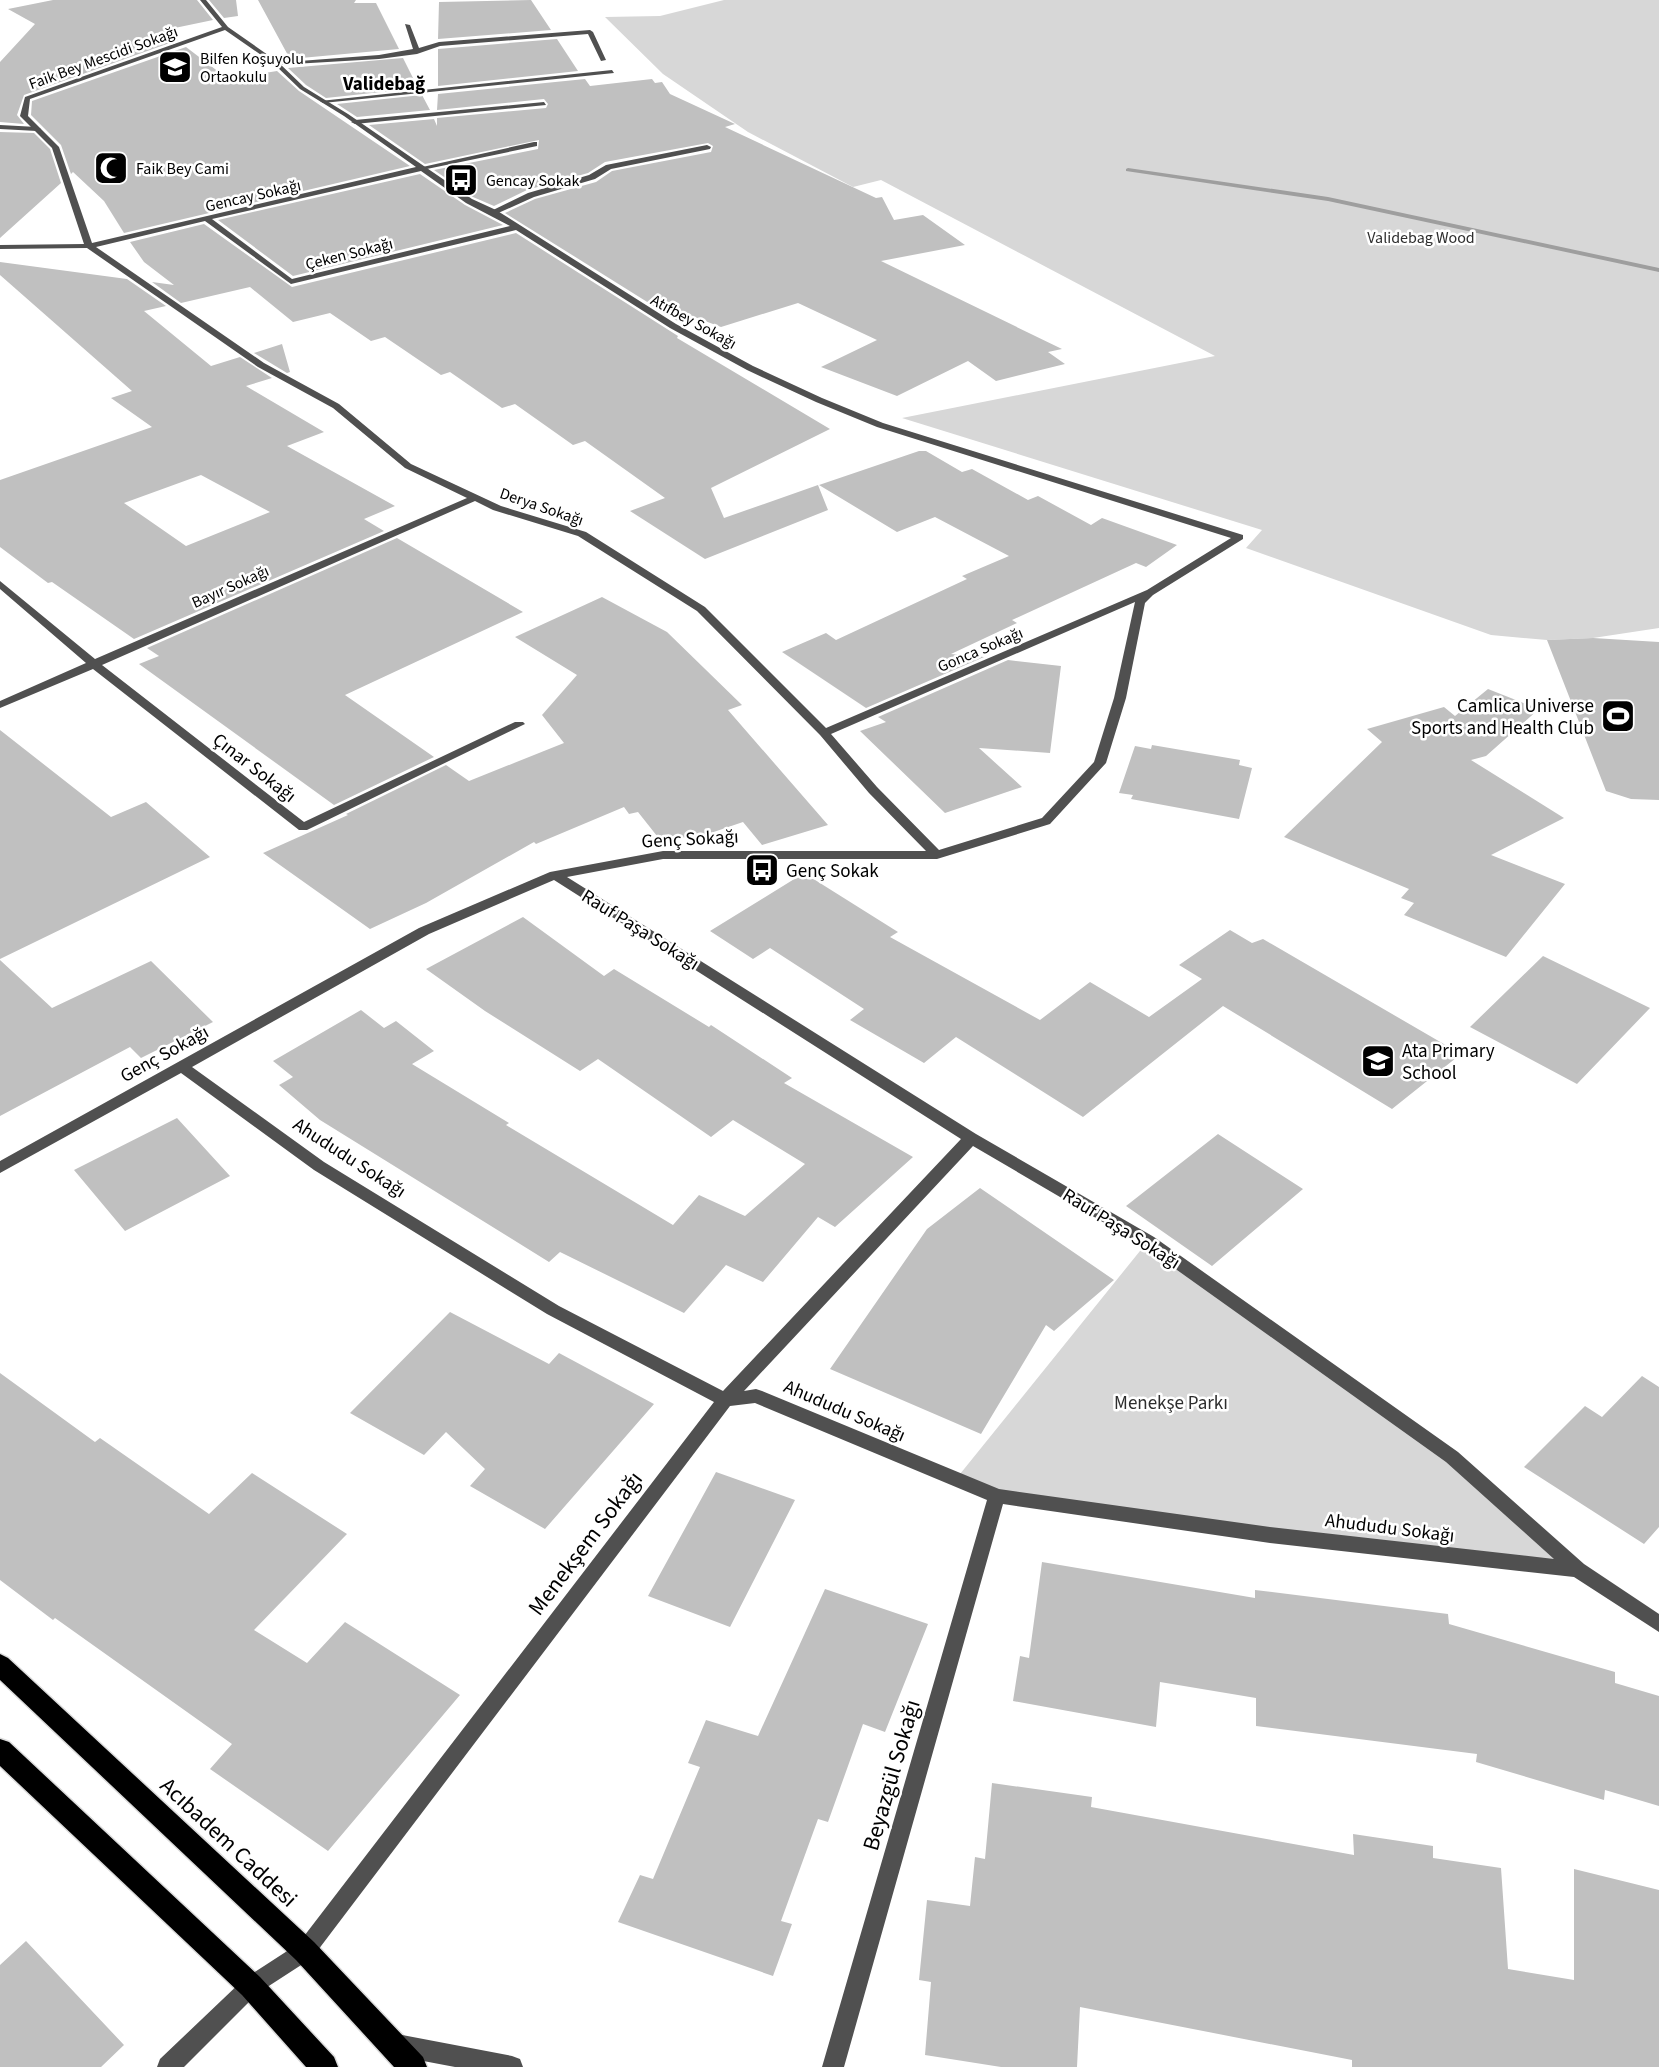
<svg xmlns="http://www.w3.org/2000/svg" width="1659" height="2067" viewBox="0 0 1659 2067" font-family="'Source Sans 3',sans-serif">
<style>
.green{fill:#d7d7d7}
.lines{fill:none;stroke-linecap:round;stroke-linejoin:round}
.stream{fill:#9e9e9e;fill-rule:evenodd}
.building{fill:#c0c0c0;fill-rule:evenodd}
.primary-casing{stroke:#dbdbdb;stroke-width:3}
.service{fill:#505050;fill-rule:evenodd}
.minor{fill:#505050;fill-rule:evenodd}
.primary{fill:#000;fill-rule:evenodd}
.labels{text-anchor:middle;stroke-width:5;stroke-linejoin:round;paint-order:stroke}
.far-street-label{font-size:16px;fill:#000;stroke:#fff}
.far-poi-label{font-size:16px;fill:#000;stroke:#fff;text-anchor:start}
.far-park-label{font-size:16px;fill:#2e2e2e;stroke:#fff}
.far-quarter-label{font-size:19px;font-weight:bold;fill:#000;stroke:#fff}
.poi-label{font-size:19px;fill:#000;stroke:#fff;text-anchor:start}
.street-label{font-size:19px;fill:#000;stroke:#fff}
.park-label{font-size:19px;fill:#2e2e2e;stroke:#fff}
.near-street-label{font-size:23px;fill:#000;stroke:#fff}
</style>
<rect width="100%" height="100%" fill="#fff"/>
<path class="green" d="M724,0H1659V628L1593,638L1547,640L1491,635L1246,548L1262,530L902,418L1215,356L881,180L853,187L748,132L663,74L605,17L660,16Z
M1148,1241L1452,1457L1578,1570L997,1496L956,1479Z"/>
<g class="lines">
<path class="stream" d="M1128,168L1328,197L1659,268V272L1328,201L1126,171V169Z"/>
</g>
<path class="building" d="M53,0H197L213,20L165,30L178,40L24,95L17,115L24,124L0,122V62L35,24L8,9Z
M209,0H236L238,16L224,18Z
M258,0H356L354,3H376L399,49L290,59Z
M531,0L551,30L438,39L439,2Z
M557,39L578,71L438,86V49Z
M186,47L228,79L277,71L299,91L410,166L124,233L104,201L73,172L71,174L61,145L31,115L32,101Z
M403,58L418,88L326,98L306,85L288,68Z
M585,79L590,86L652,79L655,83L662,82L670,94L735,124L725,127L876,198L882,197L894,220L923,215L965,245L881,261L1062,349L1048,352L1065,364L996,381L968,361L897,396L821,367L877,340L798,303L721,327L689,315L684,325L505,213L535,199L596,182L612,171L711,152L713,146L708,143L605,162L588,173L527,190L494,206L473,197L434,170L538,149L539,140L425,164L369,125L434,119L437,126V118L546,108L548,104L544,99L437,110L438,94Z
M422,95L430,110L357,117L337,104Z
M0,132L34,133L50,149L61,183L0,238Z
M420,174L465,205L503,225L293,276L218,220Z
M204,224L292,287L516,233L678,336L677,338L830,429L711,488L724,518L818,485L828,510L705,559L630,511L665,498L585,441L573,445L515,404L502,408L450,372L441,375L385,337L371,341L330,313L293,322L250,287L181,303L152,282L174,285L144,262L130,242Z
M0,262L127,279L166,306L144,311L211,366L240,357L272,378L246,386L324,432L287,446L395,506L364,519L384,531L134,639L52,582L48,583L0,547V480L152,427L111,398L132,391L0,275ZM201,475L270,512L186,546L124,503Z
M282,344L290,372L287,373L254,353Z
M919,451H926L962,472L972,469L1028,500L1038,496L1091,525L1102,518L1177,545L1146,567L1136,563L1012,620L1017,623L951,654L984,657L866,708L782,652L826,633L836,640L967,579L962,576L1009,556L935,517L897,532L819,485Z
M397,538L523,612L345,695L434,757L334,805L139,664L159,656L147,648Z
M602,597L667,632L742,705L728,710L828,825L762,845L743,822L696,838L657,836L638,812L629,814L624,807L536,844L534,842L426,903L370,929L263,853L348,815L346,814L446,765L469,781L564,743L542,715L577,675L515,637Z
M1593,638L1659,642V800L1631,799L1606,791L1547,640Z
M1008,660L1061,666L1050,753L979,748L1022,787L945,813L860,731L886,722L878,717Z
M1488,689L1539,709L1486,756L1471,760L1564,818L1491,855L1565,884L1506,957L1404,915L1414,903L1401,898L1409,889L1284,837L1382,742L1367,729L1444,707L1455,716Z
M0,730L111,817L146,802L210,857L0,959Z
M1152,745L1240,760L1239,765L1252,768L1239,819L1131,799L1133,795L1119,793L1135,746L1151,749Z
M804,873L898,932L890,937L1040,1020L1090,982L1149,1017L1202,979L1179,965L1230,930L1252,943L1263,939L1461,1054L1392,1109L1223,1006L1083,1117L956,1037L924,1063L850,1020L864,1009L770,948L753,959L710,931Z
M523,917L604,976L614,969L709,1027L711,1025L792,1078L784,1083L913,1157L835,1227L818,1217L763,1282L726,1265L684,1313L560,1252L549,1262L320,1120L279,1085L293,1077L273,1061L361,1010L384,1028L396,1021L434,1051L412,1064L509,1123L506,1125L673,1225L699,1195L745,1216L805,1164L733,1120L711,1137L598,1059L580,1071L485,1011L426,969Z
M1543,956L1650,1008L1577,1084L1470,1027Z
M0,960L52,1008L151,961L213,1022L141,1058L130,1047L0,1116Z
M177,1118L230,1176L125,1231L74,1170Z
M1218,1134L1303,1189L1212,1266L1126,1206Z
M980,1188L1114,1280L1054,1331L1046,1325L981,1434L830,1369L927,1229Z
M450,1312L549,1364L559,1353L654,1404L545,1529L470,1486L485,1469L446,1432L424,1455L350,1413Z
M0,1373L95,1442L100,1438L209,1514L252,1473L347,1534L254,1630L307,1663L345,1622L460,1695L328,1851L210,1769L232,1744L55,1618L53,1620L0,1580Z
M1642,1376L1659,1387V1527L1644,1544L1524,1467L1585,1406L1602,1417Z
M716,1472L795,1500L730,1627L648,1596Z
M1042,1562L1255,1598V1590L1448,1614L1449,1624L1615,1672V1683L1659,1696V1806L1605,1790L1604,1800L1476,1762L1477,1754L1256,1726V1698L1160,1682L1156,1727L1013,1701L1020,1656L1029,1658Z
M825,1589L928,1624L885,1732L863,1724L828,1822L818,1819L781,1921L792,1924L773,1976L618,1922L640,1875L653,1879L700,1767L688,1763L706,1720L758,1736Z
M992,1783L1092,1797L1091,1807L1354,1855L1353,1834L1433,1846V1858L1501,1868L1508,1969L1574,1980V1869L1659,1890V2067H1352V2060L1080,2007L1077,2067H1001L925,2055L931,1982L919,1980L927,1900L970,1906L975,1857L985,1859Z
M26,1941L124,2045L101,2067H0V1965Z"/>
<g class="lines">
<g class="primary-casing">
<path id="primary" d="M0,1654L8,1658L314,1942L423,2057L427,2067H394L296,1960L0,1680Z
M0,1739L9,1742L260,1977L334,2057L338,2067H306L242,1995L0,1766Z"/>
</g>
<path class="service" d="M405,24L410,25L419,48L439,42L590,30L593,32L606,60L601,61L588,34L440,46L417,54L379,59L276,65L273,63L379,55L413,49Z
M612,70L614,73L323,103L320,101Z
M544,102L546,105L355,124L351,122L355,120Z
M0,125L37,127L41,129L37,131L0,129Z
M534,142H537V146L422,170L418,168Z
M707,145L711,147L710,149L611,169L595,179L534,197L496,214L489,212L528,193L589,175L606,165Z"/>
<path class="minor" d="M200,0H206L228,27L278,62L304,87L348,114L472,199L496,210L676,324L753,366L822,398L883,423L1243,535V539L1153,595L1145,603L1126,698L1106,763L1050,824L937,859H663L567,877L976,1134L1154,1237L1458,1452L1584,1564L1659,1614V1632L1574,1577L1270,1543L1003,1504L844,2067H822L987,1500L755,1403L730,1406L312,1958L258,1993L184,2067H157L160,2059L244,1979L298,1944L714,1402L547,1314L314,1170L181,1073L0,1173V1161L419,928L550,872L663,851H926L869,793L820,735L697,611L578,536L493,510L475,501L102,665L304,822L515,722H523L525,724L307,830H299L93,669L0,708V701L86,663L0,589V581L95,659L467,498L405,468L333,408L258,367L87,248L0,249V245L84,244L52,148L20,116L25,97L222,27ZM225,30L274,64L300,89L344,116L416,167L92,243L59,147L28,116L30,99ZM421,171L466,203L510,226L292,279L212,219ZM205,221L291,284L516,230L670,328L747,370L816,402L877,427L1231,538L1147,590L826,728L705,607L586,532L501,506L411,464L339,404L264,363L96,247ZM1135,602L1114,698L1094,762L1042,818L939,850L877,787L831,734ZM554,880L961,1139L723,1391L559,1306L324,1162L192,1067L429,934ZM973,1146L1142,1245L1446,1462L1554,1559L1270,1527L999,1489L762,1391L756,1389L744,1391Z
M397,2034L512,2056L520,2059L523,2067H455L397,2056L389,2053L386,2045L389,2037Z"/>
<use href="#primary" class="primary"/>
</g>
<defs>
<g id="school-square" transform="scale(1.75)"><rect x="-9" y="-9" width="18" height="18" rx="4" fill="#000" stroke="#fff"/><path d="M0-5L7-2L0 1L-7-2ZM-4 1L0 2.5L4 1V4Q0 6-4 4Z" fill="#fff"/></g>
<g id="mosque-square" transform="scale(1.75)"><rect x="-9" y="-9" width="18" height="18" rx="4" fill="#000" stroke="#fff"/><path d="M3.5-4.9A6 6 0 1 0 3.5 4.9A5 5 0 1 1 3.5-4.9Z" fill="#fff"/></g>
<g id="bus-square" transform="scale(1.75)"><rect x="-9" y="-9" width="18" height="18" rx="4" fill="#000" stroke="#fff"/><path d="M-5-6H5V4H4V6H2V4H-2V6H-4V4H-5ZM-3.5-4V0h7V-4ZM-3.5 1.2v1.5H-2V1.2ZM2 1.2v1.5H3.5V1.2Z" fill="#fff"/></g>
<g id="stadium-square" transform="scale(1.75)"><rect x="-9" y="-9" width="18" height="18" rx="4" fill="#000" stroke="#fff"/><path d="M0-5a6.5 5 0 1 0 0 10a6.5 5 0 1 0 0-10ZM-3.5-1.8h7v3.6h-7Z" fill="#fff"/></g>
</defs>
<g fill-rule="evenodd">
<use href="#school-square" x="175" y="67"/>
<use href="#mosque-square" x="111" y="168"/>
<use href="#bus-square" x="461" y="180"/>
<use href="#stadium-square" x="1618" y="716"/>
<use href="#bus-square" x="762" y="870"/>
<use href="#school-square" x="1378" y="1061"/>
</g>
<g class="labels">
<g class="far-street-label">
<text transform="translate(103 57) rotate(-20)" y="6">Faik Bey Mescidi Sokağı</text>
<text transform="translate(253 195) rotate(-13)" y="6">Gencay Sokağı</text>
<text transform="translate(349 253) rotate(-14)" y="6">Çeken Sokağı</text>
<text transform="translate(694 321) rotate(29)" y="6">Atıfbey Sokağı</text>
<text transform="translate(542 506) rotate(19)" y="6">Derya Sokağı</text>
<text transform="translate(230 586) rotate(-24)" y="6">Bayır Sokağı</text>
<text transform="translate(980 649) rotate(-23)" y="6">Gonca Sokağı</text>
</g>
<g class="far-poi-label">
<text x="200" y="64">Bilfen Koşuyolu<tspan x="200" dy="18">Ortaokulu</tspan></text>
<text x="136" y="174">Faik Bey Cami</text>
<text x="486" y="186">Gencay Sokak</text>
</g>
<g class="far-park-label">
<text x="1421" y="243">Validebag Wood</text>
</g>
<g class="far-quarter-label">
<text x="384" y="90">Validebağ</text>
</g>
<g class="poi-label">
<text x="1594" y="712" text-anchor="end">Camlica Universe<tspan x="1594" dy="22">Sports and Health Club</tspan></text>
<text x="786" y="877">Genç Sokak</text>
<text x="1402" y="1057">Ata Primary<tspan x="1402" dy="22">School</tspan></text>
</g>
<g class="street-label">
<text transform="translate(255 767) rotate(38)" y="7">Çınar Sokağı</text>
<text transform="translate(690 838) rotate(-3)" y="7">Genç Sokağı</text>
<text transform="translate(641 929) rotate(32)" y="7">Rauf Paşa Sokağı</text>
<text transform="translate(164 1053) rotate(-29)" y="7">Genç Sokağı</text>
<text transform="translate(350 1157) rotate(33)" y="7">Ahududu Sokağı</text>
<text transform="translate(1122 1228) rotate(32)" y="7">Rauf Paşa Sokağı</text>
<text transform="translate(845 1410) rotate(23)" y="7">Ahududu Sokağı</text>
<text transform="translate(1390 1527) rotate(7)" y="7">Ahududu Sokağı</text>
</g>
<g class="park-label">
<text x="1171" y="1409">Menekşe Parkı</text>
</g>
<g class="near-street-label">
<text transform="translate(585 1543) rotate(-53)" y="8">Menekşem Sokağı</text>
<text transform="translate(891 1775) rotate(-74)" y="8">Beyazgül Sokağı</text>
<text transform="translate(229 1842) rotate(43)" y="8">Acıbadem Caddesi</text>
</g>
</g>
</svg>
